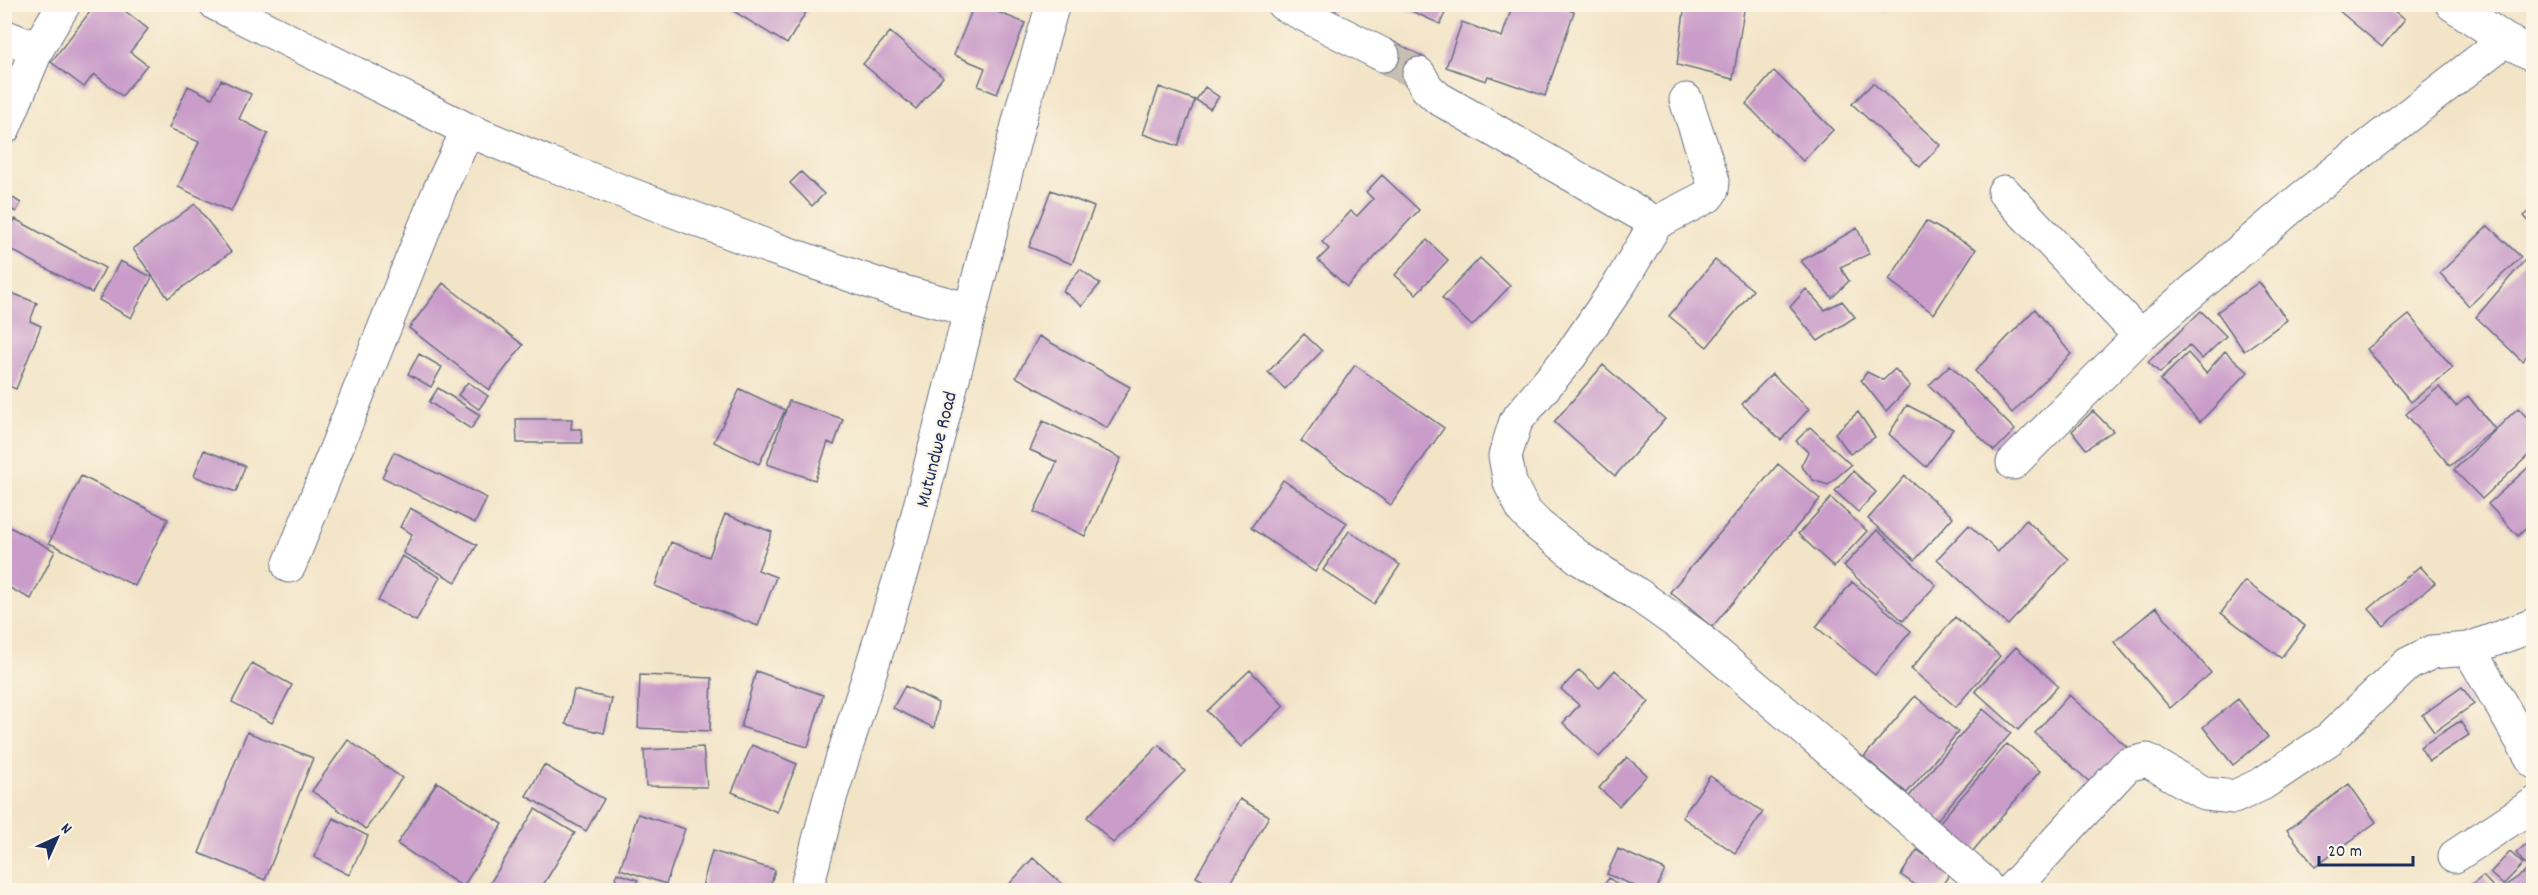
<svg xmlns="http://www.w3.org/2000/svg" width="2538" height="895" viewBox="0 0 2538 895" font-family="Dekko,sans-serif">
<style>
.building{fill:#c99cc9}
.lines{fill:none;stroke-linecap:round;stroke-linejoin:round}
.minor-tunnel{stroke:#c7c0b2;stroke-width:33;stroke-dasharray:33 16;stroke-linecap:butt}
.minor-casing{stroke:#666e83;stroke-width:35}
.major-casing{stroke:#666e83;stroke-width:35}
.minor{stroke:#fff;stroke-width:33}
.major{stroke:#fff;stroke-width:33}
.labels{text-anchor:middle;stroke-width:4.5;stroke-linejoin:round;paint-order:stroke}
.street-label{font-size:20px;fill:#1b2f5e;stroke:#fcf5e5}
</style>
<rect width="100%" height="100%" fill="#fcf5e5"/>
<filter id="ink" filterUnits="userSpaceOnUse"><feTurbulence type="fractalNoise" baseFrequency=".0167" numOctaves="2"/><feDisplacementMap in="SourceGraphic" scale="12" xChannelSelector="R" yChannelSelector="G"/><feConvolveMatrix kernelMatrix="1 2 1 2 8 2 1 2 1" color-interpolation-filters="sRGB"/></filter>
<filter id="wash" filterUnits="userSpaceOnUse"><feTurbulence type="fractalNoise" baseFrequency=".008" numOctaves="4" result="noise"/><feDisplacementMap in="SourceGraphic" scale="24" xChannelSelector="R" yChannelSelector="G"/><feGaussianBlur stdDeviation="1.35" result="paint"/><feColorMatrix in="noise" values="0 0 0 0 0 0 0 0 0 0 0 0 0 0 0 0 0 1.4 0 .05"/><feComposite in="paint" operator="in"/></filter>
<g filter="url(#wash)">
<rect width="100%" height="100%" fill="#f2e4c7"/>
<g id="blocks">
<path class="building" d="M96,4H116L148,29L130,52L147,65L122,96L94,74L84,87L51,62Z
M722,4H811L787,44Z
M1310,4H1338L1333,18Z
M1396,4H1449L1440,24Z
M1513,4H1552L1574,12L1545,96L1488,76L1486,81L1446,67L1462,22L1502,37Z
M1685,4H1745L1733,79L1677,65Z
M1871,4H1889L1885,11Z
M2331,4H2387L2405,19L2382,47Z
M974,5H980L1025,23L997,94L978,86L985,68L954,55Z
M890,32L943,77L916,109L863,64Z
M1390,40L1427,59L1412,88L1375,69Z
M1774,71L1833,130L1803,161L1746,104Z
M221,80L251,94L239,119L268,134L231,212L178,187L199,142L169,128L188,86L212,98Z
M1873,83L1940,145L1920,167L1852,104Z
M1159,87L1195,100L1178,146L1143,134Z
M1205,87L1219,97L1210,109L1196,100Z
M801,172L824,194L812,206L790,183Z
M1382,175L1419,210L1347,287L1318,260L1329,249L1322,242L1351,211L1357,216L1373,199L1366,192Z
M1051,190L1094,207L1072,264L1029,247Z
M8,195L21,203L16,212L4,205Z
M195,204L231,252L168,298L133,249Z
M2534,208V227L2524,216Z
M15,219L105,268L92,293L4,246V240Z
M1926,221L1976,249L1934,314L1889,280Z
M2488,226L2521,257L2469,306L2440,273Z
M1857,228L1869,254L1840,267L1849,281L1832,298L1801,261Z
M1427,240L1448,260L1416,294L1395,275Z
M2531,253L2534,256V347L2522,361L2476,317Z
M1480,258L1510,286L1472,326L1442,298Z
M1715,260L1753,290L1707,347L1669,316Z
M120,261L152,277L131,318L99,300Z
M1080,269L1100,284L1082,306L1063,291Z
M2259,282L2287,320L2244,351L2217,312Z
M443,283L523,345L489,390L409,328Z
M1806,289L1825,310L1842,301L1855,317L1818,341L1790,307Z
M4,290L37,303L30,321L41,326L16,389L4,384Z
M2035,309L2071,354L2012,413L1975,371Z
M2201,311L2226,336L2202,359L2189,345L2160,373L2148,362Z
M2409,315L2453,368L2411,402L2367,349Z
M1304,334L1322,351L1285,389L1268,372Z
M1039,336L1130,387L1107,428L1016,377Z
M2225,351L2248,372L2200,422L2160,380L2188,353L2206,373Z
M419,354L442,367L431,387L408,374Z
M1355,365L1444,428L1391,505L1301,441Z
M1603,365L1665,419L1615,476L1554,422Z
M1950,365L2015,430L1994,451L1929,385Z
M1895,369L1910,386L1886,411L1861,380L1867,372L1883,380Z
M1772,374L1809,409L1781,440L1742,404Z
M468,382L488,396L479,409L458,395Z
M2439,387L2456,406L2468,396L2495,429L2450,466L2406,414Z
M438,388L480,415L471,429L429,402Z
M740,389L785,410L759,464L714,442Z
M789,401L843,419L834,445L828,442L815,480L767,464Z
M1907,405L1953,429L1926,467L1889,434Z
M2518,408L2534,425V450L2482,499L2454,470Z
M2093,411L2113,431L2086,449L2072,431Z
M1858,412L1875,437L1850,454L1835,433Z
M516,419H572L571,429H581L582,443H517Z
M1043,421L1121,458L1085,536L1034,512L1057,462L1030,450Z
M1810,427L1851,465L1828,485L1813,480L1801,466L1808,452L1796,441Z
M204,450L245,466L236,492L194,476Z
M394,452L487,498L475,523L382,477Z
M1778,464L1820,499L1712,627L1670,592Z
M2532,464L2534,466V521L2518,536L2488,504Z
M1853,471L1876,492L1858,512L1835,491Z
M81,476L168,519L135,586L49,543Z
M1905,476L1953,517L1915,560L1868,519Z
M1283,480L1347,523L1315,572L1251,528Z
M1831,498L1867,531L1834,567L1798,534Z
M410,508L477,545L456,582L403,553L412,534L400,527Z
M725,514L772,532L758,570L776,577L758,626L655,586L671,542L709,557Z
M2026,520L2069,559L2008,625L1937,559L1969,525L1998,552Z
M4,524L55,551L31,599L4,585Z
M1877,530L1936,585L1903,621L1844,566Z
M1349,531L1400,565L1374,604L1323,570Z
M402,556L440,577L416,621L378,601Z
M2420,566L2435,583L2384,626L2369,609Z
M2245,581L2305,626L2281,658L2221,613Z
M1852,582L1911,631L1875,675L1816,627Z
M2156,607L2211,673L2170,708L2114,642Z
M1955,617L2000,656L1956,707L1911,669Z
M2016,647L2058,686L2018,730L1975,691Z
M252,663L292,685L272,723L232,702Z
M1250,670L1284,706L1241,747L1207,711Z
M1579,670L1599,688L1615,670L1649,702L1599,757L1563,723L1579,705L1561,689Z
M756,671L823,695L808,747L741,727Z
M640,675L712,678L710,731L638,728Z
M905,686L938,703L934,728L893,708Z
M2462,687L2474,704L2434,732L2422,715Z
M574,690L612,699L604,733L566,724Z
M2069,695L2127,747L2093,785L2035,733Z
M1915,696L1958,732L1907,793L1864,757Z
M2238,699L2268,737L2233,765L2203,727Z
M1983,709L2011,733L1932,826L1905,801Z
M2460,721L2469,735L2429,761L2420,747Z
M247,732L313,758L265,880L199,853Z
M348,740L402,778L366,829L312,791Z
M2007,744L2040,771L1972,852L1938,824Z
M752,745L797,764L777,812L732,792Z
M1159,745L1185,771L1113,843L1087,817Z
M703,747L707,787L646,786L644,750Z
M1627,757L1647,775L1619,806L1599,788Z
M544,765L604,799L586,831L526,796Z
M1710,776L1763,812L1735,853L1682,817Z
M437,782L503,824L463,887L397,844Z
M2349,784L2376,822L2315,867L2287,830Z
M1240,799L1269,816L1227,890H1220L1196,877Z
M535,809L575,833L540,890H486Z
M638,814L685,829L666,884L620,869Z
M333,818L368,836L349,875L314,857Z
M2531,840L2534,843V862L2527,867L2516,853Z
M1618,849L1665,870L1656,890H1644L1607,874Z
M1917,850L1951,872L1939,890H1923L1901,875Z
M712,851L775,870L769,890H701Z
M2510,852L2523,864L2503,885L2490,873Z
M1033,858L1069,890H1004Z
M2534,866V890H2499Z
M617,873L638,880L636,885L651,890H612Z
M2483,876L2496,890H2469L2467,889Z
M1609,878L1625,890H1600Z"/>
</g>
</g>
<g filter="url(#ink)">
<use href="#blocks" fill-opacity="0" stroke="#666e83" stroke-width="1.5"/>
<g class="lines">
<path class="minor-tunnel" d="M1383,55L1419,74"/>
<g class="minor-casing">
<path id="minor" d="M216,4L468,130L545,162L769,247L888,288L970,310
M1283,4L1383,55
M2452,4L2505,40L2534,55
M4,36L37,49
M1419,74L1427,88L1438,98L1656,223L1621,282L1571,355L1516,421L1505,456L1510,483L1524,511L1539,526L1582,560L1634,592L1696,636L1961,863L1983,882L1988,890
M4,128L37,49L64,4
M2004,192L2140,336
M1656,223L1708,196L1712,190L1713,181L1686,100
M2013,463L2140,336L2302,198L2505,40
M289,566L440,189L468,130
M2534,625L2469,649L2534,762
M2455,856L2534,804
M2011,890L2127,765L2147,760L2205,794L2234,797L2262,784L2329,739L2408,664L2432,652L2469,649"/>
</g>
<g class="major-casing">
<path id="major" d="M806,890L830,798L908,553L1024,102L1053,4"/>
</g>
<use href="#minor" class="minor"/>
<use href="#major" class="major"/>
</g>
</g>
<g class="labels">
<g class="street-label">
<text transform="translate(935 449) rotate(-76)" y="7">Mutundwe Road</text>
</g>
</g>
<rect width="2538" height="895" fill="none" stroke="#fcf5e5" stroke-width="24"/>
<g transform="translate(57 838) rotate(45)" stroke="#fcf5e5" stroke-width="4.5" paint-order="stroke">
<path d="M0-4.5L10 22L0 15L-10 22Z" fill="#1b2f5e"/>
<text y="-9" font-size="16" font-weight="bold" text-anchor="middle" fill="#1b2f5e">N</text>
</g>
<path d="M2319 856v9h94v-9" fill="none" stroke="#1b2f5e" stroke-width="3"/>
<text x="2328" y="856" font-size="18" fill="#1b2f5e" stroke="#fcf5e5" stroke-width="4.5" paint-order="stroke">20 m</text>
</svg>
